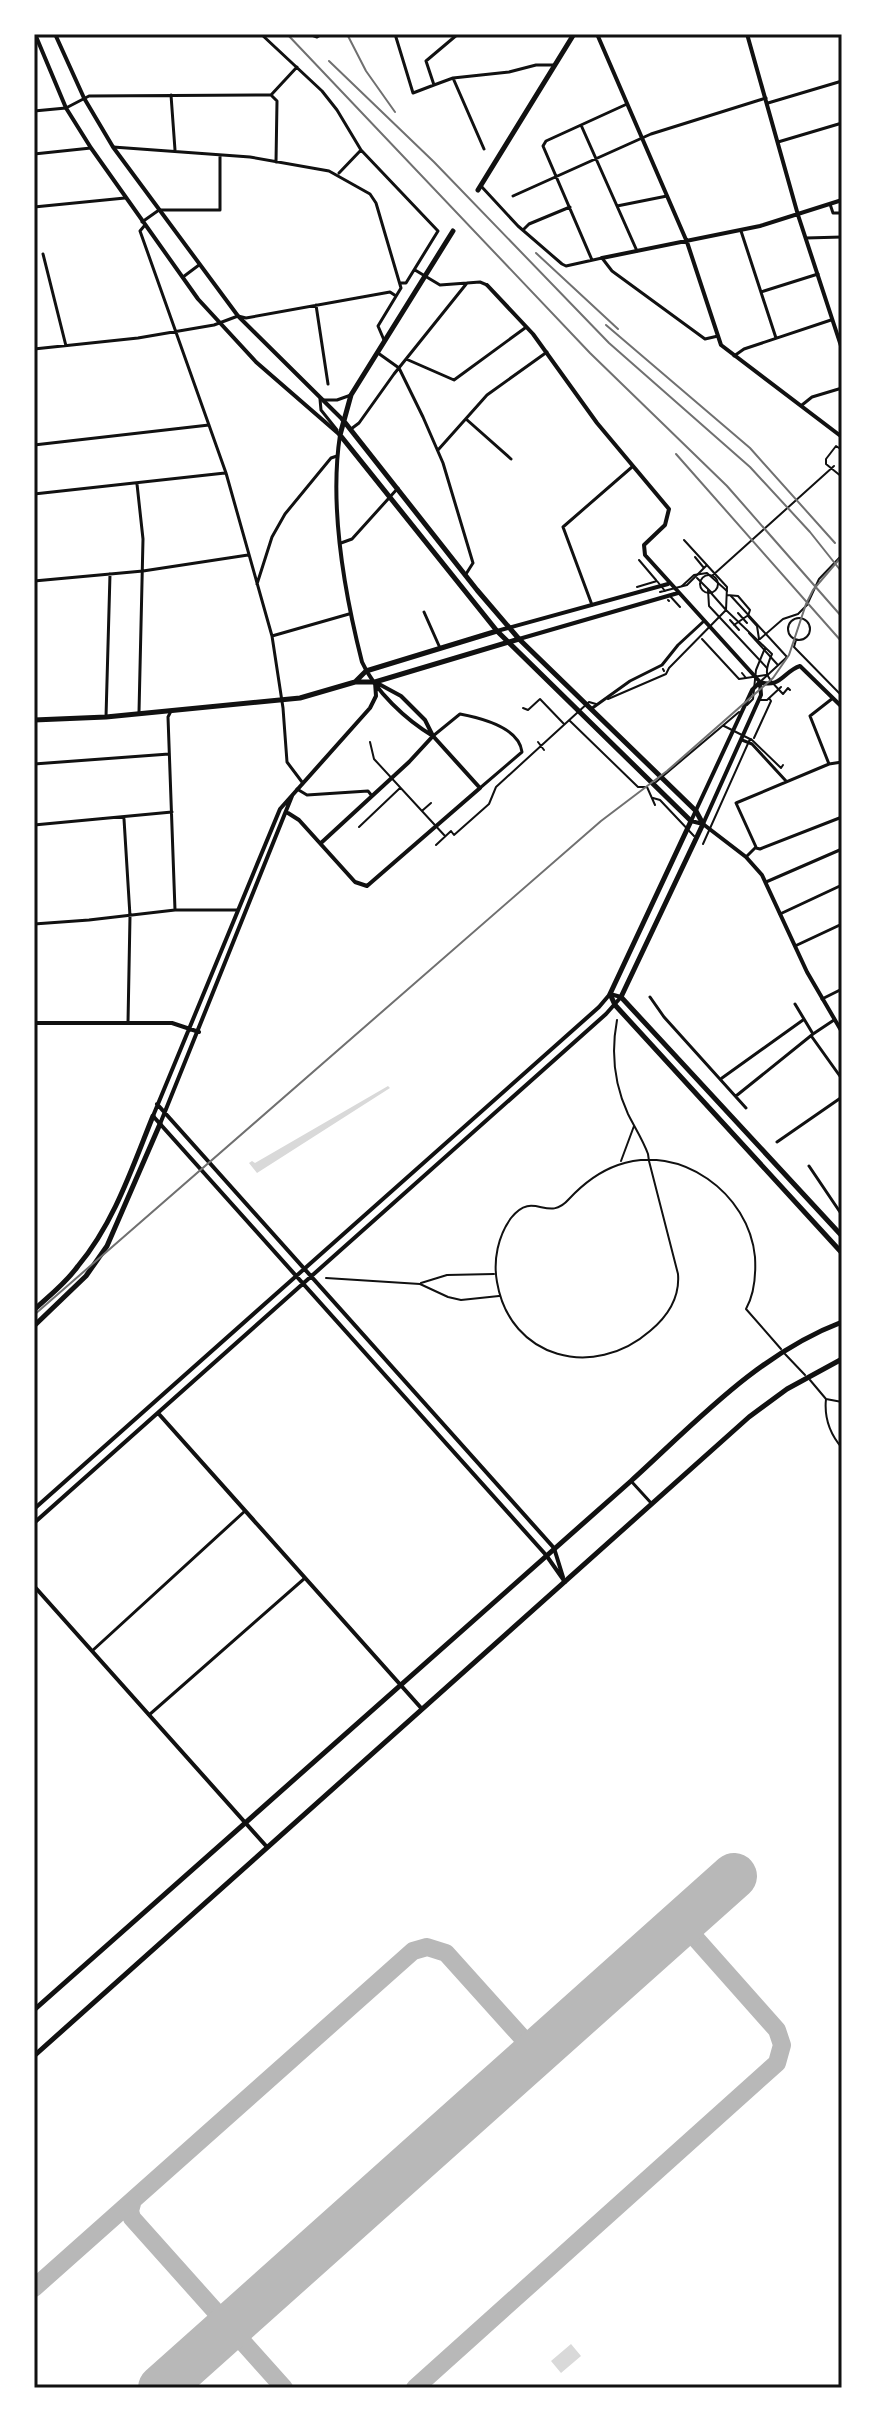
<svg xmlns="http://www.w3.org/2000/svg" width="876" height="2422" viewBox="0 0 876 2422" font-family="Barlow,sans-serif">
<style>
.water{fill:#d9d9d9}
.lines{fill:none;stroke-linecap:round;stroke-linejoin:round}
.taxiway{stroke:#b8b8b8;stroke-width:18}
.runway{stroke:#b8b8b8;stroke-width:46}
.service{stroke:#111;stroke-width:2}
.pedestrian{stroke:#111;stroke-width:2}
.minor{stroke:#111;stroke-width:3}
.tertiary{stroke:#111;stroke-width:4}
.secondary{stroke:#111;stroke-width:5}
.primary{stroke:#111;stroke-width:5}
.rail{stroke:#707070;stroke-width:2}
.neatline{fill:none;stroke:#111;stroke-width:3}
</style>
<rect width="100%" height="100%" fill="#fff"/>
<path class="water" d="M388,1086L390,1088L257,1173L249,1163L252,1161L255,1163Z
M571,2344L581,2356L561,2373L551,2361Z"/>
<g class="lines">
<path class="taxiway" d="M133,2200L130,2211L132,2218L284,2388
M34,2288L413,1951L427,1947L446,1953L536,2053
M415,2388L777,2063L782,2045L777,2030L682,1923"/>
<path class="runway" d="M161,2388L734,1876"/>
<path class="service" d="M697,578L712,593
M682,586L694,575L707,573L727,591
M708,590L709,606L767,668
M731,596L787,657L761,681
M749,633L777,664"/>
<path class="pedestrian" d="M842,450L836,446L826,459V464L842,477
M684,540L727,587L726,610L772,654C762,676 767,677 783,694L788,688L790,690
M695,557L704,568
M639,560L656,580
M700 584a9 9 0 1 1 18 0a9 9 0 1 1-18 0Z
M713,575L834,466
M637,587L657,581L665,591
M660,592L687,585L706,566
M727,595L738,596L750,610L748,616L757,626L759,639
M670,596L680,607
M668,600L669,601
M738,613L747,623
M788 629a11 11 0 1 1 22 0a11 11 0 1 1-22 0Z
M730,620L739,630
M734,625L747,616
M702,639L739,679L746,678
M760,639L783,619L798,614L807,605L819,579L842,555
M796,640L794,647L842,696
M663,669L664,671
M742,673L746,678L766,675
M608,699L666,674L669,668L726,610L711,593
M760,700H767L781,687
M747,705L753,699L756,670L765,648
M523,708L528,710L540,699L564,724
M570,721L638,787H647L655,805
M754,738L771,701L769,698
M751,739L781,768L783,765
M370,742L374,759L445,836
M538,742L544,750
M656,782L739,712
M653,798L660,800L694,836
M423,810L431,803
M359,827L400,788
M703,844L750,739L724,726
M436,845L451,831L454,835L489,804L496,787L589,702L596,704
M617,1020C611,1052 614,1084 628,1114C635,1128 643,1140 648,1154L649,1161L678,1274C680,1298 668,1316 650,1331C594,1380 510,1359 497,1282C493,1260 498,1236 511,1218C534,1189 547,1224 569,1199C583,1184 598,1172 618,1165C680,1143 749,1193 755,1257C756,1275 755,1293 746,1309L781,1349
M621,1161L634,1126
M326,1278L420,1284L448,1297L461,1300L499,1296
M421,1283L447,1275L494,1274
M785,1354L805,1375
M810,1380L826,1399
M842,1402L826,1399C824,1418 829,1433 842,1448"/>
<path class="minor" d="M261,34L322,91L337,110L361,150L438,231L406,283H401
M309,34L317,37L322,34
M395,34L413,93L434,85L426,61L458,34
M434,85L453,78
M171,95L175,150
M768,103L842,81
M34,111L66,108L89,96L271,95
M581,125L637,251
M778,142L842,123
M113,147L250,157L329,171L370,194L376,203L401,288L378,326L384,340
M484,149L453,78L509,72L536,65H554
M34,154L91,148
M276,162L277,101L271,95L297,67
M339,173L361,150
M481,186L518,226L562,264L566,266L602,258L612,271L705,339L718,336
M513,196L651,134L766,98
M830,204L833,213H842
M617,206L667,196
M34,207L125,198
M142,222L159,210H220V155
M145,225L140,231L226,473L272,636L283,708L287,762L302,782
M524,229L529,224L570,207
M741,231L776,338
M806,238L842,237
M43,254L66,346
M592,260L543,146L546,141L627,104
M415,270L440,285L467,283
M183,277L199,265
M761,292L818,274
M316,305L328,384
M34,349L138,338L214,325L238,316L246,318L390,292L396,296
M378,353L399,368L423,417L443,463L473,563L466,574
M734,356L744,349L831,320
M406,359L454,380L525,328
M320,399L321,410L337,430
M324,400H337L351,395
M802,405L812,397L842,388
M466,419L511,459
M351,429L359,423L394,374L467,283L480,282L487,285
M34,445L209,425
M438,450L487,395L547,352
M137,484L143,539L139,712
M34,494L225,473
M341,543L352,539L398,488
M34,581L143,571L248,555
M257,584L272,537L285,514L331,458L337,456
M592,605L563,527L632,467
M424,612L440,648
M272,636L349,614
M591,709L630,681L662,665L678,645L704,621
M171,711L168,717L175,910
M106,717L110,574
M433,736L460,714C481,718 519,727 522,752L480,788
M742,740L752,744L786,781
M34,764L169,754
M829,764L810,716L833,698
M297,789L307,795L368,791L372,796
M124,819L130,916L128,1023
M34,825L172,812
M756,848L760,849L842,817
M746,857L756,847L736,803L829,764L842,762
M766,882L842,849
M780,914L842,885
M34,924L89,920L175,910H238
M795,946L842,924
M650,997L664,1017L746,1108
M822,999L842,989
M795,1004L813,1034L834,1020
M812,1037L842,1079
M722,1078L803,1020
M736,1096L813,1034
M777,1142L842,1097
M809,1166L842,1215
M631,1481L652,1504
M92,1651L245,1511
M149,1715L305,1578"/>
<path class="tertiary" d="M35,34L66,108L91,148L198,299L256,362L340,435C329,507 344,591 362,662C375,691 406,720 433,736
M55,34L84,98L113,147L238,316L343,420
M597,34L687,242L721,345L842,437
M747,34L798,215L842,349
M602,258L760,226L842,200
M487,285L533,334L597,423L669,509L665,525L644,545L645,555L760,682L761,695L703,824
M497,631L668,584
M519,639L678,593
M375,682L376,696L370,708L280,809L153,1116L546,1555L565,1582
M760,682L752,690L691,821L703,824L746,857L762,875L807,972L842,1032
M760,682C780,689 784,671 800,666L842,707
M288,813L299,820L355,882L367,886L480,788L433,736L425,720L401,696L377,683
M321,843L409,762L433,736
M34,1023H172L199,1032
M157,1104L554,1548L563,1577
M160,1124L292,796
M158,1413L422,1709
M34,1509L599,1007L610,994L621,997L606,1014L34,1523
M34,1586L267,1847"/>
<path class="secondary" d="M497,631L691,821L610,994L615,1005L842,1253
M519,639L696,811L703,824L621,997L842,1236
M34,2010L631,1481C696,1422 758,1354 842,1322
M34,2056L749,1417L787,1389L842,1359"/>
<path class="primary" d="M478,190L574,34
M356,681L366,671L497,631L340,435L351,395L453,231
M34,720L106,717L300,698L355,682H375L519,639L477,590L343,420
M34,1310C49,1296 66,1283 78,1266C114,1223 132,1168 153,1116
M34,1326L86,1276L107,1246L160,1124"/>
<path class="rail" d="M287,34L590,353L727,486L842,617
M347,34L366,71L395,112
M329,61L434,162L609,343L750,467L810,532L841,571
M536,253L618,329
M606,325L750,448L835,543
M676,454L842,642
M34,1315L601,821L667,771L773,678L789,655L806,604L813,590L842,556"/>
</g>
<rect width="876" height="2422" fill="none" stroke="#ffffff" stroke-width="72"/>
<rect x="36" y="36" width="804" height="2350" class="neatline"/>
</svg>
